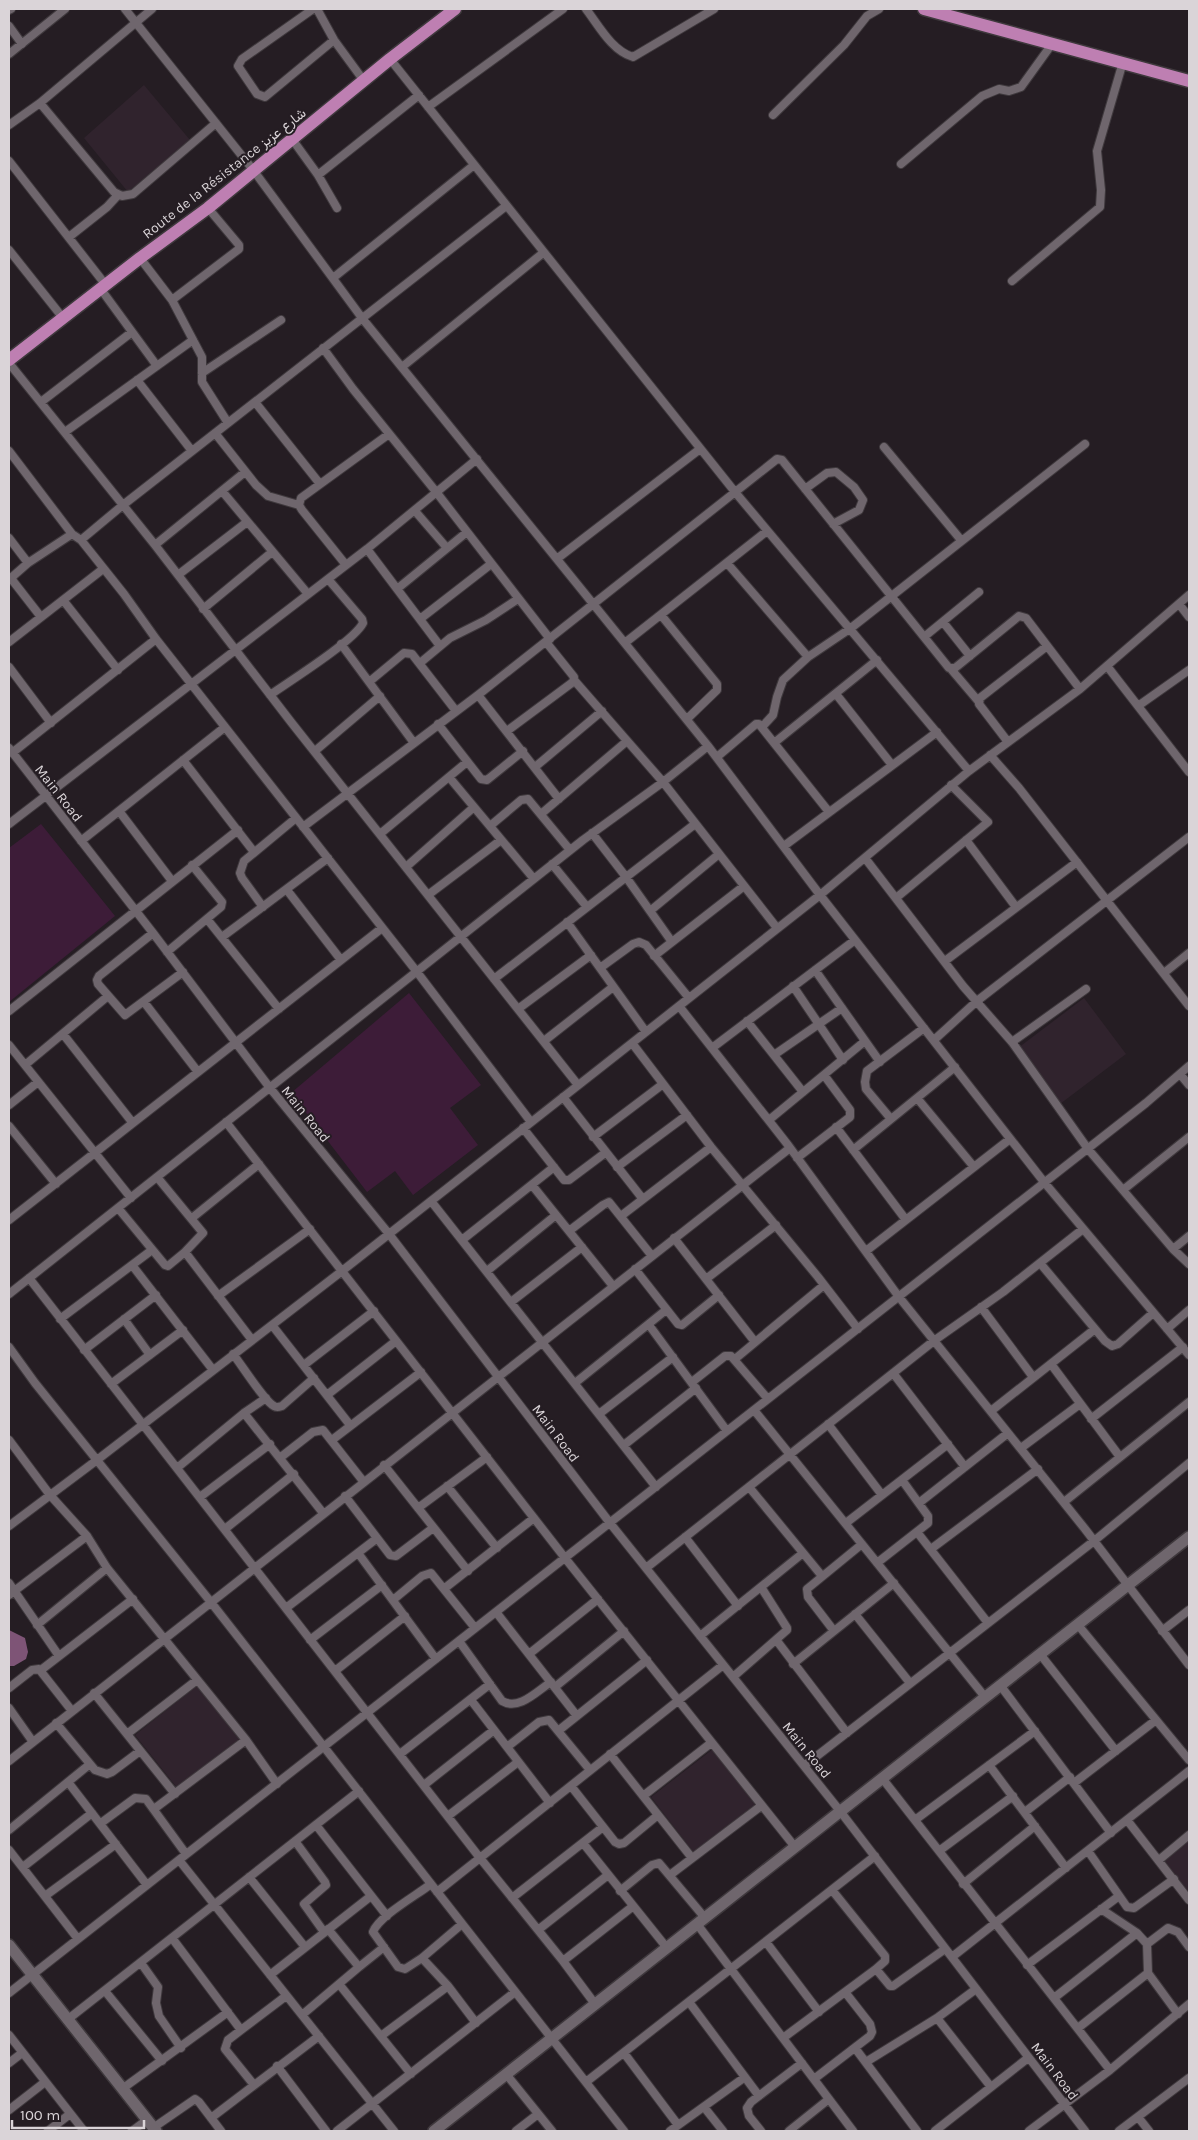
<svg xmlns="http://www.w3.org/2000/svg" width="1198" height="2140" viewBox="0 0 1198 2140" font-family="Karla,Vazirmatn,sans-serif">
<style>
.built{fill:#30232d}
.green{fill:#3d1c38}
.water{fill:#7e5476}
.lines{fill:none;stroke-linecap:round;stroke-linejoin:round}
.street-casing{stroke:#3f393d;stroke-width:10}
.secondary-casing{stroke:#3f393d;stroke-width:14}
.primary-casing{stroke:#3f393d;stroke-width:15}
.street{stroke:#6f666d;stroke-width:8}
.secondary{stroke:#6f666d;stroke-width:11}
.primary{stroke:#be7fb2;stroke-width:12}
.labels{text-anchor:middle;stroke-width:4;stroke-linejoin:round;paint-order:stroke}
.street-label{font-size:14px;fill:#dad4d8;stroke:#251d23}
</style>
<rect width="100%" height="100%" fill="#251d23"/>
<path class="built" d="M144,85L190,140L128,192L84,138Z
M1084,998L1126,1054L1060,1104L1018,1048Z
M199,1684L242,1738L178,1789L135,1735Z
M713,1749L756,1805L694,1853L651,1797Z
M1189,1840V1894L1163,1860Z"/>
<path class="green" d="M41,824L115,916L9,1002V848Z
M409,993L481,1085L450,1108L478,1145L413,1195L395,1171L367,1192L291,1093Z"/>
<path class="water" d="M9,1630L25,1638L28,1652L26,1659L14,1666H9Z"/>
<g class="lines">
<g class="street-casing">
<path id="street" d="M125,9L254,171L362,318L708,746
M313,9L242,59L238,66L257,94L265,97L334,40
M317,9L334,40L364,81
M586,9C599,26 612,51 633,57L714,9
M9,10L11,9
M9,26L22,44
M9,54L65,9
M390,59L735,492L969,771L1080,689L1189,595
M40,103L114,192L122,196L133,194L216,123
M428,107L563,9
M773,115L844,45L867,16L879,9
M9,125L40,103L152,9
M292,139L318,175L337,208
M9,161L105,284
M901,164L982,96L999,89L1009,91L1021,87L1052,44
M318,175L419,95
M69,237L107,207L118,195
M9,250L63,318
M140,258L172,300L193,340L202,357V382L228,423
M333,278L474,165
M1012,281L1100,207L1101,190L1097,151L1123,62
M100,288L157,366
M172,300L239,249V245L208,208
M323,348L353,389L437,493L550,639
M9,363L155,545L291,722L578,1085
M402,367L543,253
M202,373L281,320
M137,380L192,451
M41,402L132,332
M255,402L320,484
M65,432L193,340
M215,433L256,485L268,496L299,505
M884,447L961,540
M9,451L72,534L81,540L124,594L156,639L417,972L531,1122
M805,489L827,473L836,472L854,487L863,500L859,510L833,524
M222,491L308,594
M415,511L447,548
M9,538L28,563
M81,540L123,505L506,206
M155,545L245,472
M558,558L700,449
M727,563L808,657
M346,565L302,510L299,505L301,498L389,434
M178,575L247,522
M397,589L467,532
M63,600L118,670
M1179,604L1189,617
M203,609L272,552
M661,615L717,684V690L687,719
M41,617L13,581L12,577L28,563L72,534
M420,619L491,564
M943,622L970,656
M924,637L979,592
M9,642L103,569
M626,642L767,531
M341,644L414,743
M440,646L367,549L477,459
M420,663L450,638L486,620L518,599
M1107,666L1189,772
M9,667L51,723
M951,669L979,702
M574,680L663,782L777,928
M369,682L404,653L412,654L456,711
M836,694L892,765
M270,695C290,681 354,641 363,623L362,619L328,579
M478,695L559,799
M1138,706L1189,670
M438,724L481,779L487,780L523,751
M762,727L773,715L777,697L783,680L808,657L851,628L1085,444
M507,731L573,682L574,677L546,642
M1008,742L979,704L980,698L1047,646
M774,743L877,660
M9,748L153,933L270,1088L389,1234L610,1523L840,1811L1085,2131
M315,751L380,696
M12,753L156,639
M990,755L1019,788L1189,1006
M717,757L756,724H759L829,812
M183,760L254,852
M535,767L602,711
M449,777L534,879
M119,811L172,881
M541,814L627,741
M9,824L367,549
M490,826L521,800L528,799L570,850
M303,827L478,695L777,459L782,460L949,668H955L1019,616L1026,618L1080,689
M592,833L626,877L672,942
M380,834L467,762
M966,840L1016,907
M81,841L225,727
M784,846L937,732
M865,858L963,986L1012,1042L1088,1149L1173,1249L1189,1264
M552,864L587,907
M406,867L474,807
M287,890L341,960
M428,895L501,840
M896,898L988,822L951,785
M263,907L242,878L240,873L244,861L296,818
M650,911L719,854
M207,919L279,1009
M567,922L646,1032
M153,933L99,976L97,980L98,984L125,1015L183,972
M222,937L328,858
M167,952L221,907L222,902L192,865
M654,956L744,886
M945,961L1077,862
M600,968L633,944L639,942L646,945L689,998
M815,970L880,1062
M1164,973L1189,953
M494,979L695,824
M793,986L843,1060
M144,1002L198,1072
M679,1006L788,1145L899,1297L1085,1529L1189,1665
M518,1009L591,955
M9,1011L238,830
M747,1021L803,1092
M63,1034L132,1122
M934,1040L977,1001L1189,837
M544,1041L613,987
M1012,1042L1086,989
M632,1043L711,1147L818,1277L858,1329
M9,1045L131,1198
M712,1048L855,940
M774,1055L842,1008
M25,1065L108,996
M1180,1074L1189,1085
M563,1097L642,1198
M917,1098L974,1167
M9,1105L38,1082
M891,1119L866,1089L865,1082L867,1071L924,1028
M769,1120L865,1041
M226,1122L565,1558L795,1847
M9,1126L56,1184
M836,1127L906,1220
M523,1128L564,1180H569L605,1153
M593,1137L663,1084
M853,1150L955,1067
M797,1158L850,1117V1110L824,1075
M617,1167L687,1115
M157,1177L203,1233L185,1252
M532,1185L613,1286
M1123,1190L1189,1137
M431,1201L656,1487
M118,1208L165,1265L168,1266L185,1252L252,1340
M621,1216L711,1147
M192,1218L259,1164
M9,1220L382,928
M569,1231L603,1205L609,1202L652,1256
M674,1238L755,1342
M462,1240L554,1167
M1173,1249L1189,1236
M866,1251L1010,1139
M1040,1263L1105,1341L1112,1346L1118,1344L1153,1313
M132,1265L213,1370
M635,1269L678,1324L682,1325L719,1295
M487,1271L556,1215
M29,1278L480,1858L563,1961L595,2004
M706,1279L776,1225
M9,1294L583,840L663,782L708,746L820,895L1044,1182L1189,1355
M218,1296L310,1229
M511,1302L582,1247
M981,1307L1033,1377
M60,1319L152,1250
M124,1319L150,1355
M272,1325L350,1425
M649,1325L727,1431
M1167,1329L1189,1310
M9,1347L35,1383L210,1601L624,2131
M84,1350L156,1295
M233,1354C241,1364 265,1402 274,1406C277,1408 279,1407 282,1406L314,1378
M735,1359L824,1285
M1051,1364L1120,1457
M304,1365L374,1311
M893,1373L965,1467
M692,1382L725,1356H731L768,1399
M575,1383L666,1310
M111,1384L183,1330
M327,1395L396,1341
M754,1410L985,1697
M991,1411L1095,1329
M244,1413L323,1513
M599,1414L673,1357
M1091,1419L1183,1347
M828,1424L882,1495
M9,1440L50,1495L87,1536L107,1568L246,1740L277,1784
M332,1440L421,1372
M624,1445L696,1388
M1021,1448L1080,1404
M281,1457L313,1432L323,1430L363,1481
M384,1465L468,1571
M177,1468L244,1413L266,1398
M447,1486L497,1548
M749,1487L822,1576
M345,1496L390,1555L396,1556L433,1528
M200,1497L270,1444
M1064,1502L1189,1402
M919,1503L1008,1433
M418,1508L487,1457
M846,1523L948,1444
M9,1526L97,1460L342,1271L679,1006L820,895L969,771
M225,1529L294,1474
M917,1532L988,1623
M685,1537L738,1606
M931,1549L1038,1469
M358,1553L436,1659
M877,1563L928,1523V1516L902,1480
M646,1568L935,1340L1003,1292L1083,1229
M9,1583L59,1656
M445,1588L534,1518
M9,1595L87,1536
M393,1600L422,1576L431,1573L475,1628
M286,1608L376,1539
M496,1612L577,1716
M855,1614L910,1683
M37,1625L107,1568
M1078,1625L1189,1760
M834,1631L808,1597L807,1589L862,1544
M1162,1631L1189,1610
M700,1636L803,1553
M310,1640L382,1585
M459,1641L502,1701C519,1711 537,1691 551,1682
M777,1641L847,1733
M529,1654L598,1599
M1040,1654L1116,1751
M793,1664L894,1583
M41,1670L133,1599
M335,1671L405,1616
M733,1677L787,1630V1628L761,1587
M1000,1685L1111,1833
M555,1687L624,1631
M9,1688L32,1670L39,1669L72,1711
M94,1693L175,1794
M471,1700L550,1803
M9,1708L33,1742
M56,1723L95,1770L107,1774L112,1772L140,1751
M558,1731L647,1660
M127,1734L197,1680
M507,1747L539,1722L549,1720L590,1770
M400,1754L490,1684
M610,1754L692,1858
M9,1761L790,1148
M989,1765L1066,1868
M804,1766L1094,1541L1189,1463
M882,1778L1110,2070
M68,1782L147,1885
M1074,1783L1156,1720
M424,1785L494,1730
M571,1786L615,1842L619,1844L624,1843L658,1815
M643,1796L711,1743
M154,1809L246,1740
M1025,1812L1070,1777
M448,1816L518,1762
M915,1820L1035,1731
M1127,1820L1189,1900
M101,1823L135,1798L146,1799L186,1854
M316,1825L387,1916
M9,1830L90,1764
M295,1841L325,1882L326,1885L304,1904L324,1932
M583,1843L667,1948
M9,1850L78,1939
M939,1851L1013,1796
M1088,1851L1127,1907L1134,1908L1174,1879
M179,1860L394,2131
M1159,1860L1189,1835
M23,1867L92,1813
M670,1875L761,1806
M249,1877L305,1947
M431,1884C417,1895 379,1916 373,1932L398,1967L405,1969L422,1958L462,1924
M963,1884L1035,1826
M832,1890L885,1956V1961L876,1969
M620,1891L652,1865L659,1863L705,1918
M437,1892L723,1665
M45,1896L116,1844
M512,1898L603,1827
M1101,1909L1137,1933L1147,1944L1148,1973L1178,2014
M697,1924L853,2131
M538,1930L608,1875
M172,1938L241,2030L286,1996
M766,1942L819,2012
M1147,1944L1168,1928L1178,1932L1189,1947
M952,1957L1189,1771
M422,1958L448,1986L476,2023
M563,1961L632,1907
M141,1963L158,1987L156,2003L159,2016L181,2048
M1027,1965L1119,1896
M359,1967L384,1947
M270,1975L371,1896
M339,1984L411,2074
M105,1991L162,2061
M9,1993L1146,1103L1189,1066
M1054,1998L1137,1933
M689,2002L759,2096
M302,2015L359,1967L328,1929
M937,2018L991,2087
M67,2020L359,1791
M1078,2028L1148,1973
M241,2030L228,2040L225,2049L254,2085
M9,2035L84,2131
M381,2036L448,1986
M783,2038L876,1969L890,1986H893L945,1949
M855,2048L917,2131
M624,2053L678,2125
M866,2062L937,2018L976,1989
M9,2063L22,2053
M277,2066L326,2131
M506,2074L552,2131
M814,2079L870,2036L872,2032L870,2024L845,1992
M586,2082L875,1856
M122,2089L228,2012
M704,2107L723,2131
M9,2110L45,2082
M1138,2117L1149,2131
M211,2118L319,2036
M153,2128L195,2099L199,2102L221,2131
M48,2131L70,2114
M132,2131L147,2120
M337,2131L515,1992
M516,2131L538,2114
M670,2131L745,2077
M761,2131L749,2116L747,2108L751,2102L802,2063
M789,2131L829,2099
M935,2131L1028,2058
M1029,2131L1110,2070L1189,2004
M1119,2131L1189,2078"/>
</g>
<g class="secondary-casing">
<path id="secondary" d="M9,1945L156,2131
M434,2131L1189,1537"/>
</g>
<g class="primary-casing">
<path id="primary" d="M924,9L1189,81
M9,360L140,258L208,208L390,59L455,9"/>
</g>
<use href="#street" class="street"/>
<use href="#secondary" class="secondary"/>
<use href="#primary" class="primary"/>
</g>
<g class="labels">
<g class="street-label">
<text transform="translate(224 173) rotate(-38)" y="5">Route de la Résistance شارع عزيز</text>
<text transform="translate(59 793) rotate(52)" y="5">Main Road</text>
<text transform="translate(306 1114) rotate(51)" y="5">Main Road</text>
<text transform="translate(556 1433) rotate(53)" y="5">Main Road</text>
<text transform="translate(807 1750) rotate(51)" y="5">Main Road</text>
<text transform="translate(1055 2071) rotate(53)" y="5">Main Road</text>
</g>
</g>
<rect width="1198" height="2140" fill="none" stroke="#dad4d8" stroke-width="20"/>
<path d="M12 2120v8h132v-8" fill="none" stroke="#dad4d8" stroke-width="2.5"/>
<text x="20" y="2120" font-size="15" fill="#dad4d8" stroke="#251d23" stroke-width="4" paint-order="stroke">100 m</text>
</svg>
